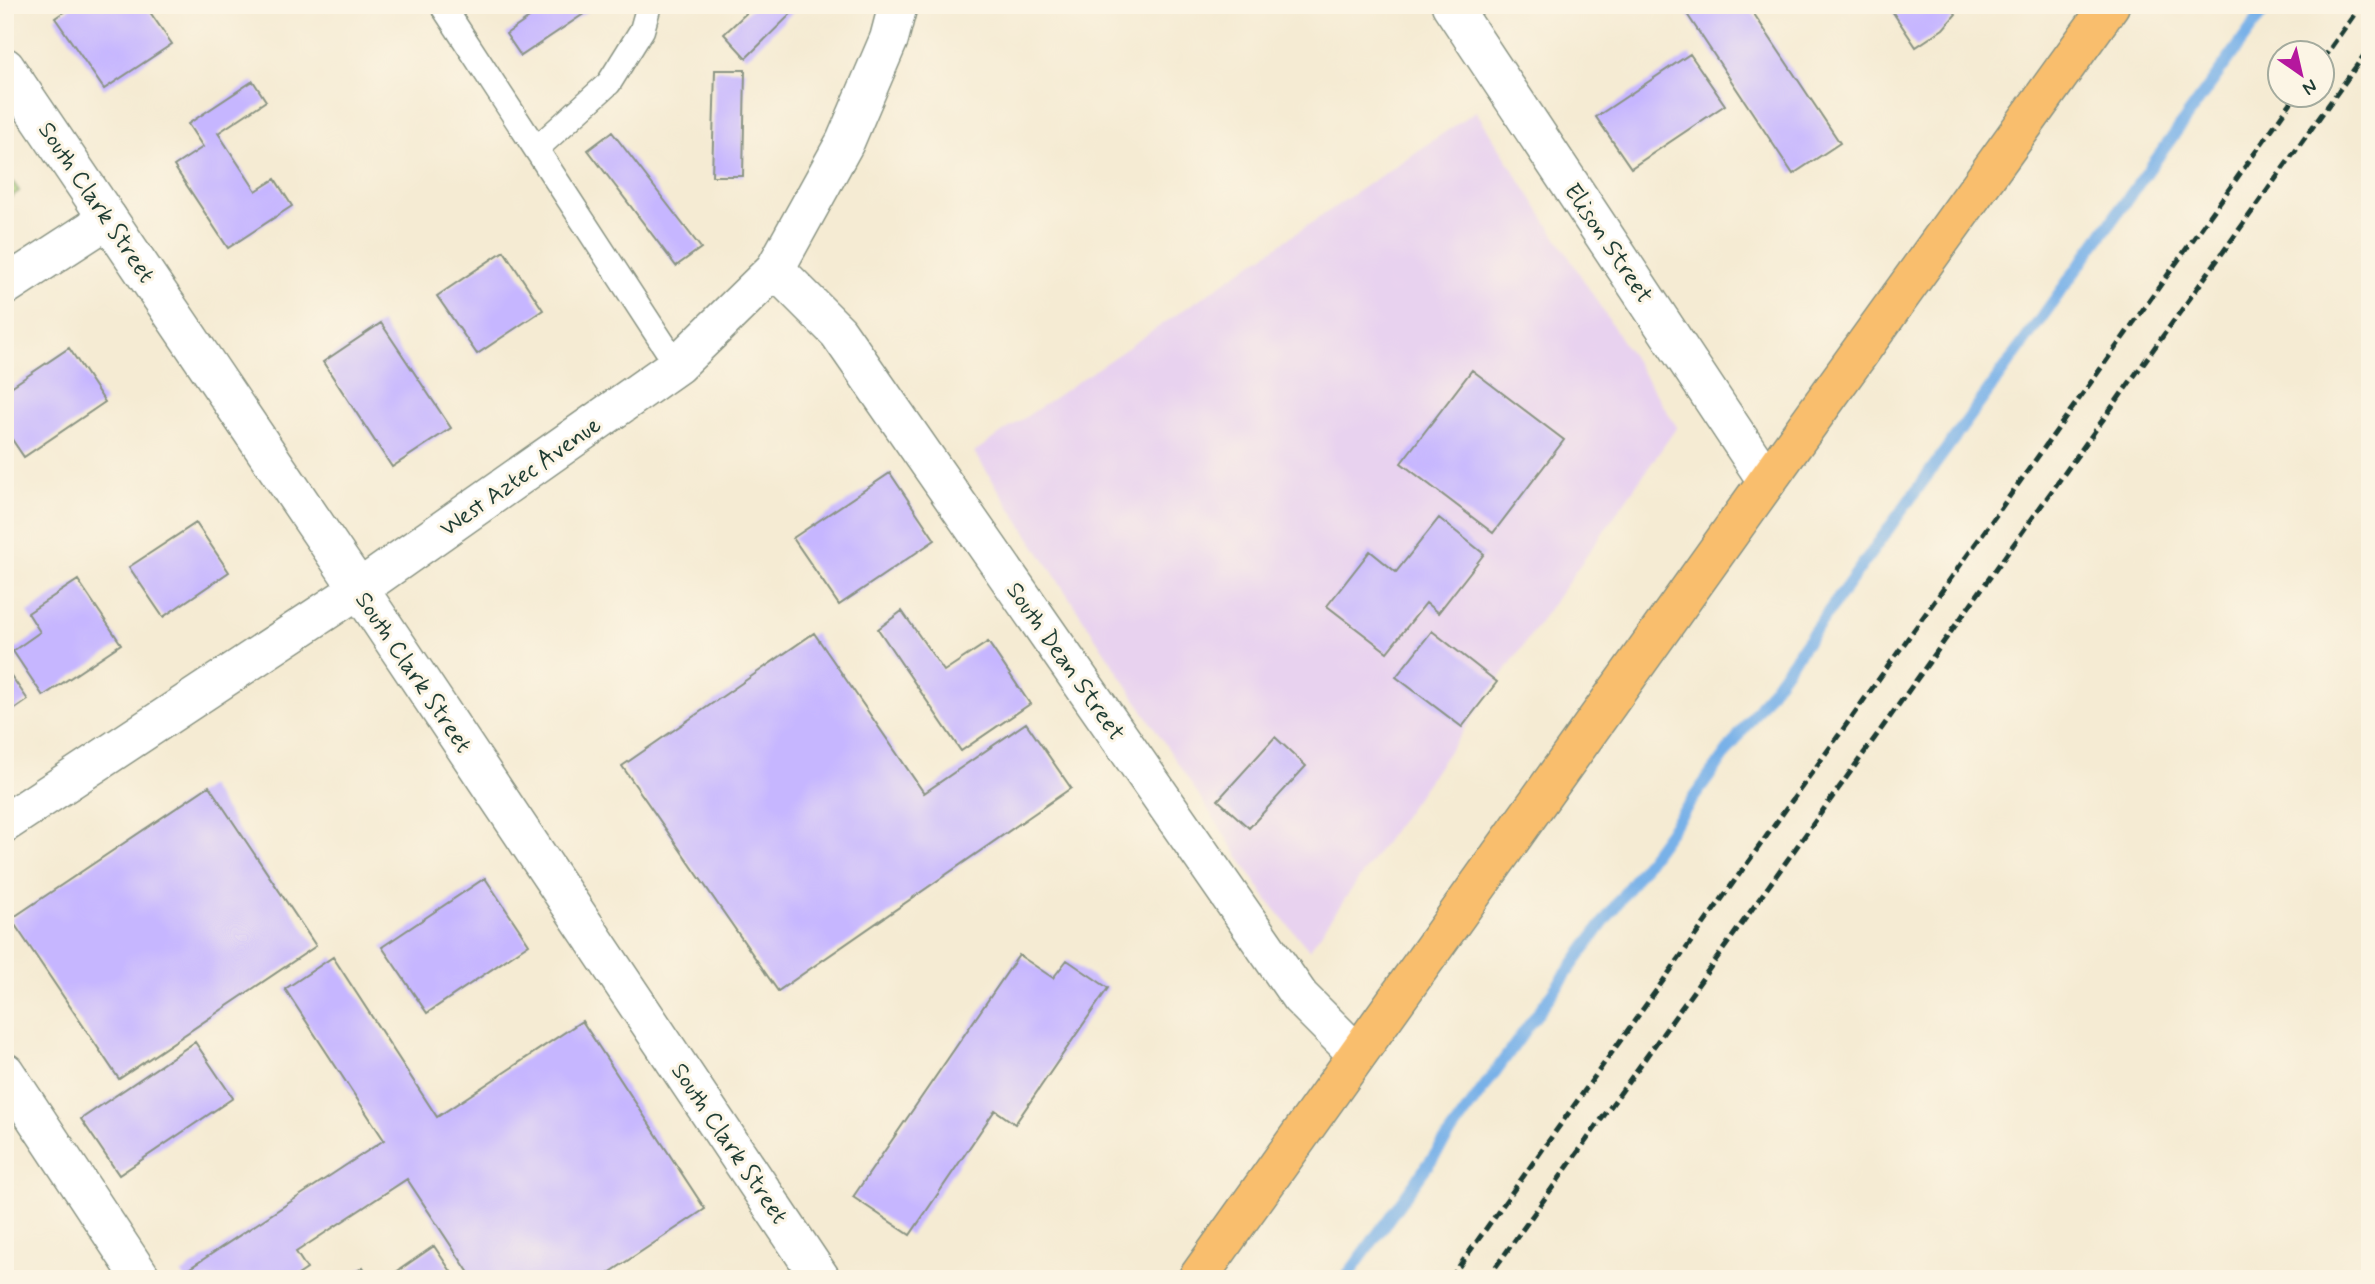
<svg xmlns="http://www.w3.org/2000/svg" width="2375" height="1284" viewBox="0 0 2375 1284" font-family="Mynerve,sans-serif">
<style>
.built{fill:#e8d2ef}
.park{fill:url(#park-crowns);stroke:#668858;stroke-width:2}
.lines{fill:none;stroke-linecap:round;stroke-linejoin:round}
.stream{stroke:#78b1e8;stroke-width:12}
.building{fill:#c6b6ff}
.service-casing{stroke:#8a9484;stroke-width:27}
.minor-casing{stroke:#8a9484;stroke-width:41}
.tertiary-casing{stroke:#8a9484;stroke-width:41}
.primary-casing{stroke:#8a9484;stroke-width:41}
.service{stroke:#fff;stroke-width:24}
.minor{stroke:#fff;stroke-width:38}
.tertiary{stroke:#fff;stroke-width:38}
.primary{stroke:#f9be6d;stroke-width:38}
.rail{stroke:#1f3d34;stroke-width:5;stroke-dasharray:10 5;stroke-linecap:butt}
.labels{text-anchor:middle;stroke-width:6;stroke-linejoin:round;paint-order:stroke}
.street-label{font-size:24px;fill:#1f3d34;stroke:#fcf5e5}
</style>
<defs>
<pattern id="park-crowns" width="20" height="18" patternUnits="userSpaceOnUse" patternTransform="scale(1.75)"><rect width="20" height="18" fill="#aed37c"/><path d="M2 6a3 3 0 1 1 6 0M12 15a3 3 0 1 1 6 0" fill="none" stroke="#95b66c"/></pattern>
</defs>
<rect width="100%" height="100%" fill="#fcf5e5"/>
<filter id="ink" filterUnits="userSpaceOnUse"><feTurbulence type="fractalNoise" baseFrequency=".0143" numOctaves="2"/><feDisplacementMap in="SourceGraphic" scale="14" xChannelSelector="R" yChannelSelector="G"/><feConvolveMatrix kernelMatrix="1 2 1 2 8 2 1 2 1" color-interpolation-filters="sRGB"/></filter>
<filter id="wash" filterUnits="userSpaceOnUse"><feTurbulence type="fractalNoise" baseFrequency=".00686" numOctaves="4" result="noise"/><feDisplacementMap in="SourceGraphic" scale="28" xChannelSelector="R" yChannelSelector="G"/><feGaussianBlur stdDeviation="1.57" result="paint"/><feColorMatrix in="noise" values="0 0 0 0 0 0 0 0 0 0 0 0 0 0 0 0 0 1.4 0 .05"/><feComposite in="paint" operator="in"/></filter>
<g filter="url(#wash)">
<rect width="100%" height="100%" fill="#f5ebd3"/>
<path class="built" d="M1476,111L1677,427L1309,950L1266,898L974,452Z"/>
<path class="park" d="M5,171L19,191L5,201Z"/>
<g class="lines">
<path class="stream" d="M1345,1279L2268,5"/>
</g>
<g id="blocks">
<path class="building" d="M74,5H145L172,44L104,89L55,18Z
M548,5H597L521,56L506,34Z
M755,5H800L746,58L724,34Z
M1681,5H1748L1840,143L1793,174Z
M1888,5H1949L1956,14L1943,29L1916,47Z
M1690,54L1725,105L1631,168L1596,117Z
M715,70H745L743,176H712Z
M253,81L266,101L218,133L256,191L275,179L292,206L228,248L174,166L203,147L188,124Z
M612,132L701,248L676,266L588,150Z
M504,251L543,310L477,354L437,296Z
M381,323L451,428L392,467L323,362Z
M69,348L105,402L24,457L5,429V391Z
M1472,370L1564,440L1493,533L1401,463Z
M890,473L935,540L839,605L793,538Z
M1439,518L1484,554L1438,613L1426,603L1387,652L1327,606L1370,551L1396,572Z
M196,523L229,572L163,617L129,567Z
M78,580L121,644L43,696L13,651L40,632L28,613Z
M902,611L944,671L988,642L1030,704L961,751L878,629Z
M1432,631L1497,682L1462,727L1396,677Z
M814,633L924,793L1026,723L1071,788L778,991L622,766Z
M5,667L28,700L5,716Z
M1275,737L1306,766L1249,828L1218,800Z
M209,786L316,946L119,1079L11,919Z
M485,878L529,944L427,1013L382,947Z
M1019,955L1053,978L1067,960L1108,988L1015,1124L995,1110L910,1235L853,1197Z
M333,957L437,1117L582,1021L705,1209L600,1279H473L407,1179L296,1252L307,1269L292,1279H185L181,1274L384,1140L285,989Z
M195,1042L233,1098L119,1175L81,1119Z
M434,1246L456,1279H386Z
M363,1267L371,1279H346Z"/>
</g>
</g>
<g filter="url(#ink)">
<use href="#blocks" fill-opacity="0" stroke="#8a9484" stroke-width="2"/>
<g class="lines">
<g class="service-casing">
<path id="service" d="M442,5L536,149
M649,5L642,30L609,83L536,149L677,365"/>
</g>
<g class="minor-casing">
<path id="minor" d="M1451,5L1767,481
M775,269L838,332L1300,997L1357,1054
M5,286L108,219
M5,1072L142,1279"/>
</g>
<g class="tertiary-casing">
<path id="tertiary" d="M5,67L359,589L821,1279
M5,823L359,589L677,365L775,269L845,142L889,39L898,5"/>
</g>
<g class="primary-casing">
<path id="primary" d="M1197,1279L1767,481L2110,5"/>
</g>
<use href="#service" class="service"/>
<use href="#minor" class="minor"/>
<use href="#tertiary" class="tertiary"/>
<use href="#primary" class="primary"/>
<path class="rail" d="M2322,60L2361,5
M1450,1279L2297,94
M1487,1279L2370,47"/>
</g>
</g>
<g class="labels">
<g class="street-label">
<text transform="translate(97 202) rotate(56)" y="8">South Clark Street</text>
<text transform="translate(1609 243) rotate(56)" y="8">Elison Street</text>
<text transform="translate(520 476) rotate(-35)" y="8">West Aztec Avenue</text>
<text transform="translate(1066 661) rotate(55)" y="8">South Dean Street</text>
<text transform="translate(414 672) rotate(56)" y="8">South Clark Street</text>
<text transform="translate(730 1143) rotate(56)" y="8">South Clark Street</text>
</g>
</g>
<rect width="2375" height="1284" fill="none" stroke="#fcf5e5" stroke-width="28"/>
<g transform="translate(2301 74) rotate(146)"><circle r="33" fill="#fcf5e5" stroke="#a4ab9e" stroke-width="2"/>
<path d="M0-5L12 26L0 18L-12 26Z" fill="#b5179e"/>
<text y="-10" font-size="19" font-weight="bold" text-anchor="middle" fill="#1f3d34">N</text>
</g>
</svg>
